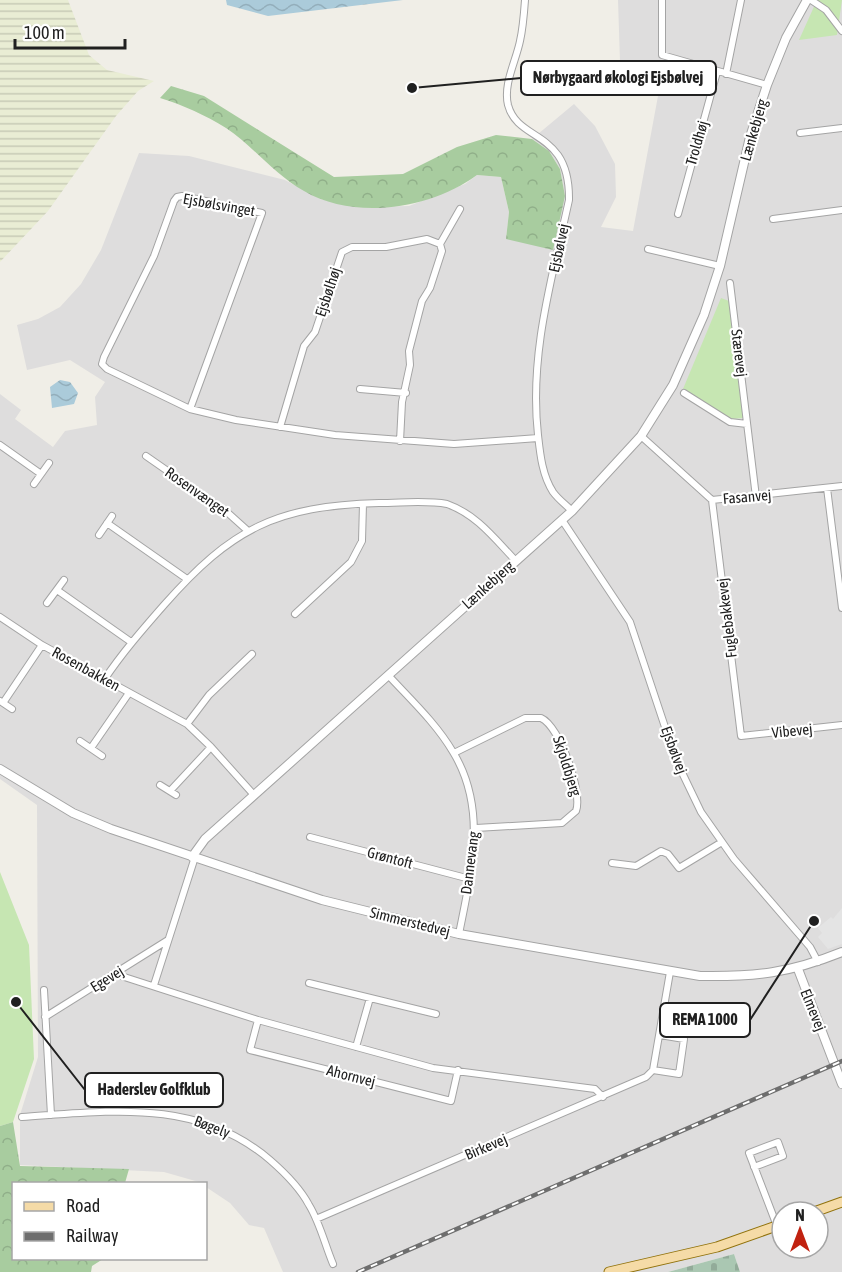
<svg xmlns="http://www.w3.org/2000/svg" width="842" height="1272" viewBox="0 0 842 1272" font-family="'Asap Condensed',sans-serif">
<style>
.residential{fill:#dedddd;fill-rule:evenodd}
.farmland{fill:url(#farmland-rules)}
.grass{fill:#c6e6b2}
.forest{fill:url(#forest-crowns)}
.cemetery{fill:url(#cemetery-stones)}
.parking{fill:#e4e4e4}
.water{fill:url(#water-waves)}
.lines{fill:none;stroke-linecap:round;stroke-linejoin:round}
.minor-casing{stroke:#a4a4a4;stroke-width:8}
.tertiary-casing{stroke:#a4a4a4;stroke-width:10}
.primary-casing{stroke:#91720c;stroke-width:11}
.minor{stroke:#fff;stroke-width:6}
.tertiary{stroke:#fff;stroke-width:8}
.primary{stroke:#f5dba7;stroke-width:9}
.rail-casing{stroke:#6e6e6e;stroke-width:4.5}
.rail{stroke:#fff;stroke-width:2;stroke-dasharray:7;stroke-linecap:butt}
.labels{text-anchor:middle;stroke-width:4.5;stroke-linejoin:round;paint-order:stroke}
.street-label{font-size:15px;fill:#202020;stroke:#fff}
.leader{fill:none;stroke:#202020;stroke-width:2}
.callout-dot{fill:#202020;stroke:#fff;stroke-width:2}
.callout{fill:#fff;stroke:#202020;stroke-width:2}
.callout-label{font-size:16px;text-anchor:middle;font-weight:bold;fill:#202020}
</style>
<defs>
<pattern id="farmland-rules" width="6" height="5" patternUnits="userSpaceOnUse" patternTransform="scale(1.5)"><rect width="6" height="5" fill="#e9edd4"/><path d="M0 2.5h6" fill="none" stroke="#c8cbb6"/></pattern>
<pattern id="forest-crowns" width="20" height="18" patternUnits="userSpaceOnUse" patternTransform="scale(1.5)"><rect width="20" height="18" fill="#a8cc9f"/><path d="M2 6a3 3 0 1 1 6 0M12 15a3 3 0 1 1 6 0" fill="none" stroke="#90af89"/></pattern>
<pattern id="cemetery-stones" width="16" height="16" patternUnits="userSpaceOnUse" patternTransform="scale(1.5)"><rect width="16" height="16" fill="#aac7b2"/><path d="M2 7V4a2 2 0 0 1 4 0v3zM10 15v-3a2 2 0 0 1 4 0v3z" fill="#92ab99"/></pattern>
<pattern id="water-waves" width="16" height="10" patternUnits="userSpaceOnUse" patternTransform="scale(1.5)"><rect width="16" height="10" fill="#abcbda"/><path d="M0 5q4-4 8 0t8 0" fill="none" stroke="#93aebb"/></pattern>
</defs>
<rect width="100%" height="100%" fill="#f0eee7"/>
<path class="residential" d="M618,0H842V1272H740L734,1254L668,1272H283L264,1228L249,1225L230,1203L206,1187V1184L164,1172L20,1165V1115L38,1057L37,805L0,779V394L21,410L15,419L53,447L65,431L97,425L95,397L105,382L70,360L27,370L17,325L38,319L60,307L81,284L101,250L139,153L189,156L285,180L320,199L358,207L409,206L465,184L477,175L501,177L509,212L506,239L565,196L560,169L549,151L532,139L574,104L595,126L615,164L616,197L601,227L633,231L658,96L621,92ZM782,1212H818V1248H782Z"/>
<path class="farmland" d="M0,0H68L89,55L107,70L154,81L138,91L116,116L48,211L0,262Z"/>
<path class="grass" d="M817,0H842L837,35L799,40Z
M721,298L729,301L743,418L731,419L683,389Z
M0,872L29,945L34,1059L13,1122L0,1126Z"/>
<path class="forest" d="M171,86L204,96L334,177L403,174L457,147L496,135L532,139L549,151L560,169L565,196L553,250L506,239L509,212L501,177L477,175C431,209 355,221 304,191C275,175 253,146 226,128C205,115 183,105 160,98Z
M13,1122L20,1166L129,1169L125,1183L14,1184V1258L103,1259L92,1266L91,1272H0V1126Z"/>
<path class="cemetery" d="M734,1254L740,1272H668Z"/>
<path class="parking" d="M842,908V944L828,949L818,937L822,933L818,928L831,917L833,919Z"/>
<path class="water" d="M226,0H403L268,16L227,5Z
M60,380L70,382L78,393L74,404L52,408L50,387Z"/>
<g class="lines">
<g class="minor-casing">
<path id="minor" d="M525,0C524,14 523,28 520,41C516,61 503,84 508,105C518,143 570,129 569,200C552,278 529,355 538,435C540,453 542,475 553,492C558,499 566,505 572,511
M662,0V55L767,85
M811,0L826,10L842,31
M726,74L741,0
M800,133L842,128
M678,214L717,72
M773,219L842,210
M440,244L460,209
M648,249L720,266
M730,283L756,497
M360,389L406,393
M684,393L730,422L747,424
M190,409L262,213L182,196L177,197L174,201L154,256L104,357L102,364L107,369L190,409L236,420L335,435L454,444L538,438
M280,427L304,346L315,332L342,252L352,247H386L427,239L440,244L442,251L430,288L422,301L409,351L410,365L402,402L400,441
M641,436L712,500L842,486
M0,445L41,474
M146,456L228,513L248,531
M34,484L49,463
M827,488L842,608
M712,500L741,736L842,725
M562,520L630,622L676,760L701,812L734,859L810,947L818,962
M107,523L187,579
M99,535L112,516
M57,590L131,642
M47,603L64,580
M295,614L351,562L362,541L363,504
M0,617L42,645L187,724L211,747L254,795
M388,675C410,699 436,723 453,752C488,809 471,873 459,934
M104,680C122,653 143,629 164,605C232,528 276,506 379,503C402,503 425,500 447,504C476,514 495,539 515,560
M0,701L12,709
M3,703L42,645
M187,724L209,695L252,654
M80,741L102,756
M91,748L129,693
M454,753L525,718H541C560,726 583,793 576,811L562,823L476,828
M160,785L176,795
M170,791L211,747
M310,837L470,879
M612,863L636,866L661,851L668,854L679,868L722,842
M115,974L258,1020L433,1068L595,1089L603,1097
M309,983L436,1014
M154,985L195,857
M44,990L51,1115
M45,1017L168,940
M258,1020L250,1050L451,1101L458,1070
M356,1047L370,998
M653,1070L679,1074L684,1039L660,1035
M22,1117C111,1111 198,1098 270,1160C285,1173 300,1188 309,1205C320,1223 325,1245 333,1264
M754,1167L783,1156L778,1142L749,1153L777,1226
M316,1219L646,1077L653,1070L670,972"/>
</g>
<g class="tertiary-casing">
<path id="tertiary" d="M0,769L73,813L111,829L322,900L459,934L700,976C755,977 790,973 842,952
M192,857L205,839L572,511L641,436L673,385L704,315L720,266L750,137L767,85L786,38L807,0
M798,969L842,1084"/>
</g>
<g class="primary-casing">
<path id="primary" d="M814,1212L842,1202
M609,1272L717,1247L782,1224"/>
</g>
<use href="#minor" class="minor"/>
<use href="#tertiary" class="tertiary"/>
<use href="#primary" class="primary"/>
<g class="rail-casing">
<path id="rail" d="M358,1272L842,1061"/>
</g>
<use href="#rail" class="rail"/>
</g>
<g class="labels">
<g class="street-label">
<text transform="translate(754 130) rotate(-74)" y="5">Lænkebjerg</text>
<text transform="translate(697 143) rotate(-74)" y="5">Troldhøj</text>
<text transform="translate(219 205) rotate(10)" y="5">Ejsbølsvinget</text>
<text transform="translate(559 248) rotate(-78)" y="5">Ejsbølvej</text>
<text transform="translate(328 292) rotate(-72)" y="5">Ejsbølhøj</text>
<text transform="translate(739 353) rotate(83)" y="5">Stærevej</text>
<text transform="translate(197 492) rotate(35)" y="5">Rosenvænget</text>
<text transform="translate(747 497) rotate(-5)" y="5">Fasanvej</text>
<text transform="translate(488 585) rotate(-42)" y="5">Lænkebjerg</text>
<text transform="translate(727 618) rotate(-97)" y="5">Fuglebakkevej</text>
<text transform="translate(86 669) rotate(29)" y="5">Rosenbakken</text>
<text transform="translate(792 731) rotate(-6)" y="5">Vibevej</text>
<text transform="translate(674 750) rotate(70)" y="5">Ejsbølvej</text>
<text transform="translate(567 766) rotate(72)" y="5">Skjoldbjerg</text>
<text transform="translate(390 858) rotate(15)" y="5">Grøntoft</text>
<text transform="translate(470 863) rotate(-83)" y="5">Dannevang</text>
<text transform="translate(410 922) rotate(14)" y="5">Simmerstedvej</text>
<text transform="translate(107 979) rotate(-32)" y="5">Egevej</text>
<text transform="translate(813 1010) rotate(68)" y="5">Elmevej</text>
<text transform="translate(351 1076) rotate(14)" y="5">Ahornvej</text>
<text transform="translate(212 1127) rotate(21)" y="5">Bøgely</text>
<text transform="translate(486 1147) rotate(-23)" y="5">Birkevej</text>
</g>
</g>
<path class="leader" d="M412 88L521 78M814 921L750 1020M16 1002L85 1090"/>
<g class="callout-dot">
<circle cx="412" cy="88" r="6"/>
<circle cx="814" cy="921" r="6"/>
<circle cx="16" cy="1002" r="6"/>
</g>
<g class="callout">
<rect x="521" y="61" width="195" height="34" rx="6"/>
<rect x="660" y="1003" width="90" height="34" rx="6"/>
<rect x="85" y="1073" width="138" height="34" rx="6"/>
</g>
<g class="callout-label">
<text x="618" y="83">Nørbygaard økologi Ejsbølvej</text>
<text x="705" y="1025">REMA 1000</text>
<text x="154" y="1095">Haderslev Golfklub</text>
</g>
<rect x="12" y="1182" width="195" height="78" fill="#ffffff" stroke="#a6a6a6" stroke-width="1.5"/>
<rect x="24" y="1202" width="30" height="9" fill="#f5dba7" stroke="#a6a6a6" stroke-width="1.5"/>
<text x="66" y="1212" font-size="18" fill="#202020">Road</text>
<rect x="24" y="1232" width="30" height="9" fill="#6e6e6e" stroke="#a6a6a6" stroke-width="1.5"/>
<text x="66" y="1242" font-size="18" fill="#202020">Railway</text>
<g transform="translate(800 1230)"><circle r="28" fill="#ffffff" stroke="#a6a6a6" stroke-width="1.5"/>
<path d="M0-4.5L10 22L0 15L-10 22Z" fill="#c12210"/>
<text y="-9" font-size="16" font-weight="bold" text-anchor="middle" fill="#202020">N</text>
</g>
<path d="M15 39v9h110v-9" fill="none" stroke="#202020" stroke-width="3"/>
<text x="24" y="39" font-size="18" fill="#202020" stroke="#ffffff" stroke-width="4.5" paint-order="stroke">100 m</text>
</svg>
